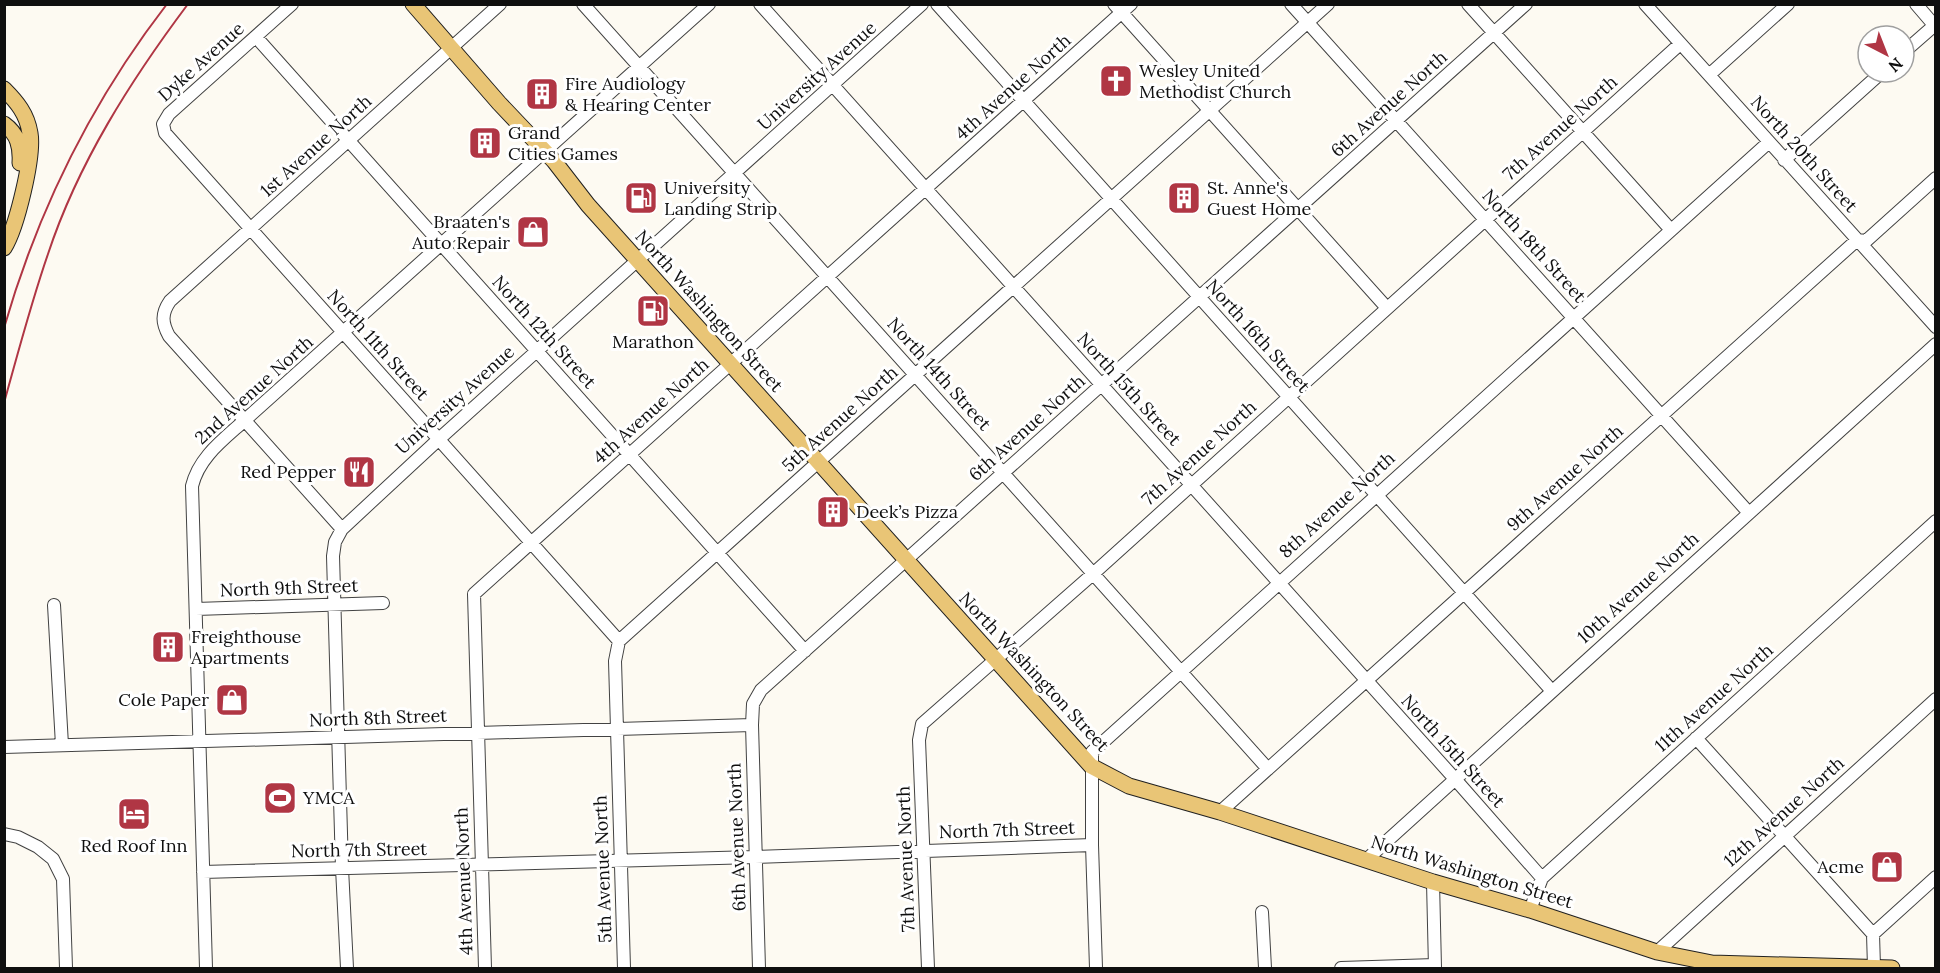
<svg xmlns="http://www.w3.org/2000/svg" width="1940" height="973" viewBox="0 0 1940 973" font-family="Lora,serif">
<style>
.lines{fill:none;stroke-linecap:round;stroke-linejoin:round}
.minor-casing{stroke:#424242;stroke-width:14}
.major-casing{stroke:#202020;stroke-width:17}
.minor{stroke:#fff;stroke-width:12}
.major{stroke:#e9c576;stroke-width:15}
.rail{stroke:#b03644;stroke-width:2}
.labels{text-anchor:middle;stroke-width:6;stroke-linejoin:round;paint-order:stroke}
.street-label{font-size:18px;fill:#0f0f0f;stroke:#fff}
.poi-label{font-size:18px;fill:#0f0f0f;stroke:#fff;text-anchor:start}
</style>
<rect width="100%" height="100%" fill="#fdfaf2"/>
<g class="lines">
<g class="minor-casing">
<path id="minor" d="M292,4L169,114L163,124L165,133L619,641
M583,4L1268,769
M760,4L1455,779L1542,878
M937,4L1552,691
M1114,4L1387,308
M1291,4L1749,513
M1468,4L1671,230
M1645,4L1936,327
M1916,4L1934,25
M256,37L805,651
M1904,52L1936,24
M1709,75L1788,4
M1784,160L1882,72
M342,529L169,336C162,323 161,314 170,301L500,4
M54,605L62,745
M196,609L383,603
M1696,738L1873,934
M4,747L752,725
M1220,812L1857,240L1866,241L1936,178
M4,834L18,837L38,847L53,859L63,879L66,968
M1366,860L1936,344
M203,872L755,857L1092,845
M1433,882L1435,968
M1530,910L1542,878L1936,521
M1262,912L1265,968
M1657,952L1936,699
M1874,967L1873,934L1936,877
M206,968L192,486C199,457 223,440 245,420L709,4
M347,968L342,868L333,556L335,542L342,529L439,439L922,4
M485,968L474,594L1131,4
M624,968L615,661L619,641L1328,4
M759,968L752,725L753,704L761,690L1526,4
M928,968L919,740L922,724L1094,573L1680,44
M1096,968L1092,845V752L1769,142
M1341,968L1435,965"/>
</g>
<g class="major-casing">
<path id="major" d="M413,4L499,103L554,161L588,205L1091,766L1129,786L1220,812L1433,882L1530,910L1657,952L1712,963L1892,968
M4,89C17,102 27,114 30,133C34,156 17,227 4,248
M4,124C18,134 21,147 20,163"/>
</g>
<use href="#minor" class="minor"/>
<use href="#major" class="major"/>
<path class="rail" d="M150,5V4
M4,328C38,210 92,101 167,4
M4,403C18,353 31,303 48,254C78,163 131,80 188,4"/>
</g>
<defs>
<g id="church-square" transform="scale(1.725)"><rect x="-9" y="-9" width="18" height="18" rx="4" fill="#b03644" stroke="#fff"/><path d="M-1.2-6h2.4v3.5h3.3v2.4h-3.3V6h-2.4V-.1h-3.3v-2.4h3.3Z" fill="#fff"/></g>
<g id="building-square" transform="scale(1.725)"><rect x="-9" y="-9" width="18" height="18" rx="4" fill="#b03644" stroke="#fff"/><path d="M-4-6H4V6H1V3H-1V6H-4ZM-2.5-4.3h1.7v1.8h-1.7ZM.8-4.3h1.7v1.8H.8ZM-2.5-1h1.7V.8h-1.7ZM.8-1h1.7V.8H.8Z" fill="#fff"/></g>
<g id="fuel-square" transform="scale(1.725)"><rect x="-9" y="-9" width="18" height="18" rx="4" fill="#b03644" stroke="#fff"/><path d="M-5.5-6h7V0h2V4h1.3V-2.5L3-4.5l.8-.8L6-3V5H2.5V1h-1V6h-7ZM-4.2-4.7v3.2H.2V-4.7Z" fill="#fff"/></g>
<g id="shop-square" transform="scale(1.725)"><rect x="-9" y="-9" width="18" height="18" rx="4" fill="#b03644" stroke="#fff"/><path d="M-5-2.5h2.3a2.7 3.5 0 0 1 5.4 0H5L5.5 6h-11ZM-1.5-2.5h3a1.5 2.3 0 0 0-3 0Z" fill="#fff"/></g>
<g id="restaurant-square" transform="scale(1.725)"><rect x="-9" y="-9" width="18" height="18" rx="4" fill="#b03644" stroke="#fff"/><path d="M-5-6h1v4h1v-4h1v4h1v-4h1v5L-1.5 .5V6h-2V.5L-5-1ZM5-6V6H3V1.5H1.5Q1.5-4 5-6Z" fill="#fff"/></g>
<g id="stadium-square" transform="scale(1.725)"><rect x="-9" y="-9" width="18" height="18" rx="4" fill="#b03644" stroke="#fff"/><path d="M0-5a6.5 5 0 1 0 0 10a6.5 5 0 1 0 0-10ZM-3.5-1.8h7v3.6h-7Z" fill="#fff"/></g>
<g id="hotel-square" transform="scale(1.725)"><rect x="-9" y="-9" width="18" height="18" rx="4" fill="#b03644" stroke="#fff"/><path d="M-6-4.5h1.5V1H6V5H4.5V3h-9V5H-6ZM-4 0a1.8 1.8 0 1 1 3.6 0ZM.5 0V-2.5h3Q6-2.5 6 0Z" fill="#fff"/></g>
</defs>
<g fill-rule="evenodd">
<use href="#church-square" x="1116" y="81"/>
<use href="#building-square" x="542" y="94"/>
<use href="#building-square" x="485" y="143"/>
<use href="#fuel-square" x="641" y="198"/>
<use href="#building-square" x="1184" y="198"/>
<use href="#shop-square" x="533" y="232"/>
<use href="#fuel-square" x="653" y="311"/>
<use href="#restaurant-square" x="359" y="472"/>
<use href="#building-square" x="833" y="512"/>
<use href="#building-square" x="168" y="647"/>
<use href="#shop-square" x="232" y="700"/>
<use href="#stadium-square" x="280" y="798"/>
<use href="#hotel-square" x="134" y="814"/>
<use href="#shop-square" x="1887" y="867"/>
</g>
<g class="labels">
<g class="street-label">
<text transform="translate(201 62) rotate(-42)" y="6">Dyke Avenue</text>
<text transform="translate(817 76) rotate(-42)" y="6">University Avenue</text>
<text transform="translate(1013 87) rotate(-42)" y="6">4th Avenue North</text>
<text transform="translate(1389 104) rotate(-42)" y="6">6th Avenue North</text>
<text transform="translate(1560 128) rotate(-42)" y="6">7th Avenue North</text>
<text transform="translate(316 146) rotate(-42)" y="6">1st Avenue North</text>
<text transform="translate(1804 154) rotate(48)" y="6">North 20th Street</text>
<text transform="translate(1534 246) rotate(48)" y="6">North 18th Street</text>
<text transform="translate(709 311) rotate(48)" y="6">North Washington Street</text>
<text transform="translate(544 332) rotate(48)" y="6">North 12th Street</text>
<text transform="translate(1258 336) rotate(48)" y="6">North 16th Street</text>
<text transform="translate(378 345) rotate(48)" y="6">North 11th Street</text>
<text transform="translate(939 374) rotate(48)" y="6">North 14th Street</text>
<text transform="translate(1129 389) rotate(48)" y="6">North 15th Street</text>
<text transform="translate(254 390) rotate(-42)" y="6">2nd Avenue North</text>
<text transform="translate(455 400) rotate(-42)" y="6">University Avenue</text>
<text transform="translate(651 411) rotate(-42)" y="6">4th Avenue North</text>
<text transform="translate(840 419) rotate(-42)" y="6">5th Avenue North</text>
<text transform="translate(1027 428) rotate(-42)" y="6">6th Avenue North</text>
<text transform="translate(1199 453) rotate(-42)" y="6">7th Avenue North</text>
<text transform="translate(1565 478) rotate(-42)" y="6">9th Avenue North</text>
<text transform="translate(1337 505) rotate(-42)" y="6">8th Avenue North</text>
<text transform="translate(289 588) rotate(-2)" y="6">North 9th Street</text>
<text transform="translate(1638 588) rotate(-42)" y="6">10th Avenue North</text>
<text transform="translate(1034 672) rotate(47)" y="6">North Washington Street</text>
<text transform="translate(1714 698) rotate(-42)" y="6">11th Avenue North</text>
<text transform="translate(378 718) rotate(-2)" y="6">North 8th Street</text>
<text transform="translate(1453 751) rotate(48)" y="6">North 15th Street</text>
<text transform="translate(1784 812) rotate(-42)" y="6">12th Avenue North</text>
<text transform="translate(1007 830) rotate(-2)" y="6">North 7th Street</text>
<text transform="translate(737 837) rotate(-92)" y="6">6th Avenue North</text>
<text transform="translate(359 850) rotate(-1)" y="6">North 7th Street</text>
<text transform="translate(906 859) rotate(-92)" y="6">7th Avenue North</text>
<text transform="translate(603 869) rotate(-92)" y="6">5th Avenue North</text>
<text transform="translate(1472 872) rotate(17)" y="6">North Washington Street</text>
<text transform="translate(464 881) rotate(-92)" y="6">4th Avenue North</text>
</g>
<g class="poi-label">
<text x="1139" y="77">Wesley United<tspan x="1139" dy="21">Methodist Church</tspan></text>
<text x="565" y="90">Fire Audiology<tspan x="565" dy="21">&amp; Hearing Center</tspan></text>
<text x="508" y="139">Grand<tspan x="508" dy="21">Cities Games</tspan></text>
<text x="664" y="194">University<tspan x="664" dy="21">Landing Strip</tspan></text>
<text x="1207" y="194">St. Anne's<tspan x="1207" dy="21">Guest Home</tspan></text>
<text x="510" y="228" text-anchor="end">Braaten's<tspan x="510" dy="21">Auto Repair</tspan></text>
<text x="653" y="348" text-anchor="middle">Marathon</text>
<text x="336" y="478" text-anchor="end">Red Pepper</text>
<text x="856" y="518">Deek’s Pizza</text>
<text x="191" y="643">Freighthouse<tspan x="191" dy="21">Apartments</tspan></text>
<text x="209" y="706" text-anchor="end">Cole Paper</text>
<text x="303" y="804">YMCA</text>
<text x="134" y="852" text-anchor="middle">Red Roof Inn</text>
<text x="1864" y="873" text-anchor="end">Acme</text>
</g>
</g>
<rect width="1940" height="973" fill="none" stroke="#0f0f0f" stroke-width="12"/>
<g transform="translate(1886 54) rotate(138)"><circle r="28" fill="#ffffff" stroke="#9f9f9f" stroke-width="1.5"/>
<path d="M0-4.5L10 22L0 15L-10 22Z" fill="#b03644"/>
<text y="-9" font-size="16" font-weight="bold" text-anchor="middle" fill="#0f0f0f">N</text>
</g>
</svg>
